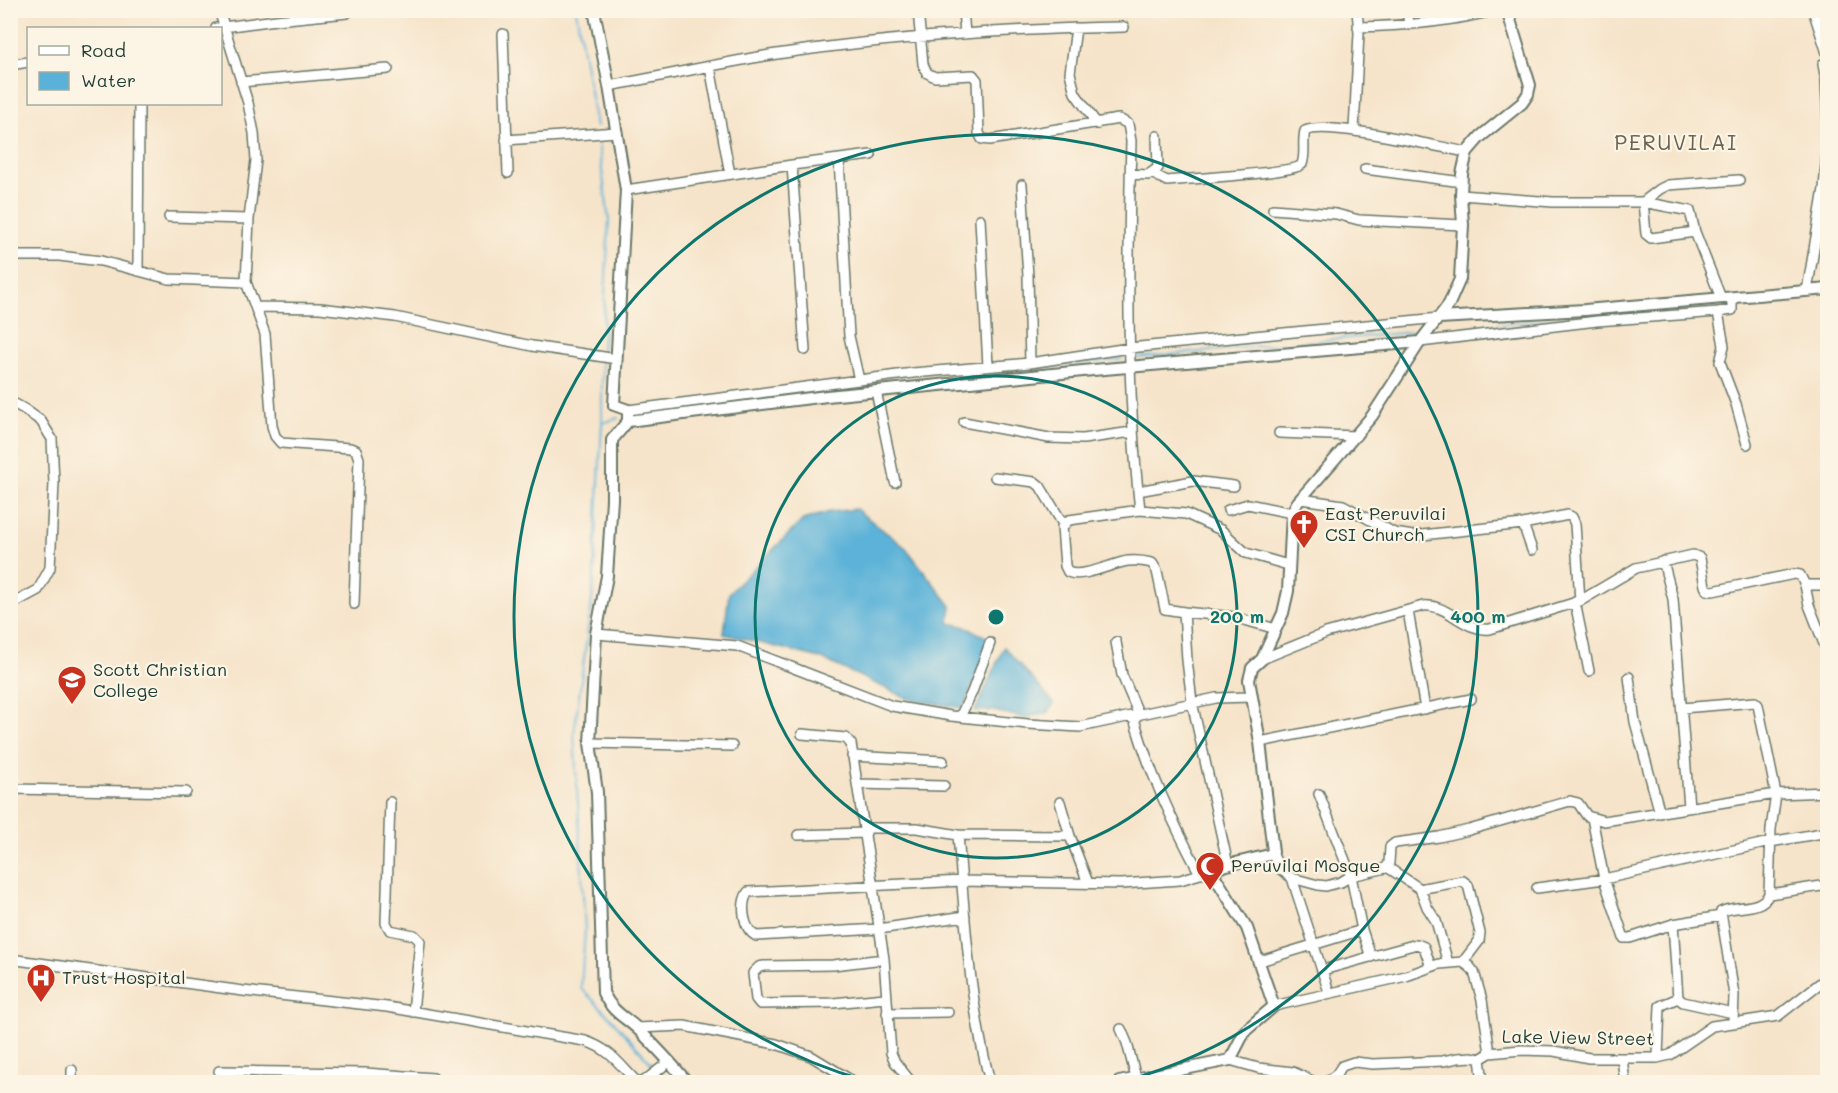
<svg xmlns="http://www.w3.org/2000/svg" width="1838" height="1093" viewBox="0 0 1838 1093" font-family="Mali,sans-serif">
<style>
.water{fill:#5bb2d8;stroke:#3d7886;stroke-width:1.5}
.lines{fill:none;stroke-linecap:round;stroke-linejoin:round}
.stream{stroke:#5bb2d8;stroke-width:2}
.minor-casing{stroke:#6a7768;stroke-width:12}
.tertiary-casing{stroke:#6a7768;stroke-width:14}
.minor{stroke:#fff;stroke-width:9}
.tertiary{stroke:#fff;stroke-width:10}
.ring{fill:none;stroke:#0f766e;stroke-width:3}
.labels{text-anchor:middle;stroke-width:4.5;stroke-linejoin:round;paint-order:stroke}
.poi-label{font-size:18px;fill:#1f3d34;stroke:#fcf5e5;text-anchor:start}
.street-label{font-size:18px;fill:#1f3d34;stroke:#fcf5e5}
.quarter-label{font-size:21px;letter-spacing:1.5px;fill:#6a6354;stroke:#fcf5e5}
.centre{fill:#0f766e;stroke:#fcf5e5;stroke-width:3}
.ring-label{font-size:18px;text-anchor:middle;font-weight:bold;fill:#0f766e;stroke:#fcf5e5;stroke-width:4.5;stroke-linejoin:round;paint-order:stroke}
</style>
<rect width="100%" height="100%" fill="#fcf5e5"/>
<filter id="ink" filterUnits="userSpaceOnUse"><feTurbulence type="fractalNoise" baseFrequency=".0167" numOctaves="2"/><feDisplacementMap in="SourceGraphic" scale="12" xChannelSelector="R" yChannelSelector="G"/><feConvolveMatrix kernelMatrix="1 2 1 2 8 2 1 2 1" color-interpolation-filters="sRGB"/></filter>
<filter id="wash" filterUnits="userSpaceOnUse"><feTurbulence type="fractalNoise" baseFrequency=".008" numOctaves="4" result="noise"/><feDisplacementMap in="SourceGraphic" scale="24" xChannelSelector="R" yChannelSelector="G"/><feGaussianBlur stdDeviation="1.35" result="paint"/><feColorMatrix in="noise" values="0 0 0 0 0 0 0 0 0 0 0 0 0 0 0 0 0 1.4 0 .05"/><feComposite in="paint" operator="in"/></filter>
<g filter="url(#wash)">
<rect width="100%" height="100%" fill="#f6e4ca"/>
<path class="water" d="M856,509L906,548L951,606L949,623L963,626L993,640L963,708L909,699L820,658L724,634L729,593L803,520L830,512Z
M1004,647L1054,703L1049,712L1025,718L994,711H975Z"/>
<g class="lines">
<path class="stream" d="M576,10L596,127
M598,142L609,220L602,354
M1735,303L1750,301
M1462,328L1725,303
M1136,358L1423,331
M602,360V423L593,593L574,733L585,930L581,988L609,1016L656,1069
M901,384L1122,359
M602,423L618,418
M660,1073L668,1082"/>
</g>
</g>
<g filter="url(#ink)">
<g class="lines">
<g class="minor-casing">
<path id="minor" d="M219,10L248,103L254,133L256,160L249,219L246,282L265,334L272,426L275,436L281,443L350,448L356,450L359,459L354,604
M918,10L923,64L927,73L935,77L973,75L977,80L979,133L982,139L990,140L1119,119L1128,124L1131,141C1128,264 1126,387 1140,510
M963,10L965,34
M1407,10L1409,25
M1813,10L1828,56
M1358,27C1405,26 1451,22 1497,10
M216,28L276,20L347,13
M1076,28L1070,73L1075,93L1097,124
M503,34L508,173
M1828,63L1823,64L1826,81L1828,123
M10,65L28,62
M710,67L730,174
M241,82L388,69
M609,86C663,76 717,64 770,55C888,37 1006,29 1124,27
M1354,130L1359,33L1357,10
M506,140L617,132
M839,159L849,336L859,380
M792,165L805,350
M1365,169L1462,182
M1151,173L1167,181C1184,179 1297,173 1302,164C1306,154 1302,141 1305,131C1327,120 1437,147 1467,152
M1130,174L1148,175L1158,168L1157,136
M1022,185L1028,276L1030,363
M626,190L792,165L871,155
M1461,195L1553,202H1643L1660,189L1668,185L1739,180
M1273,209L1336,214L1359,220L1463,225
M169,217L249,219
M980,219L988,366
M1695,232L1690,211L1643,202L1646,234L1651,238L1695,232L1721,298
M10,256H59L101,261L169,279L246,282
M138,271L139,104
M1807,291L1824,189L1828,139
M256,307L320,308L395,317L532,346L617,359
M1718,312L1724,346L1720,362L1736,404L1747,444
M1420,342L1597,321L1718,312L1732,310V298
M876,391L895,482
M10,404H15L24,409L41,421L52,439L54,483L50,568L38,590L14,603H10
M628,410L913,373L1030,363L1129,348L1439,318
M964,422L1049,438L1083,439L1132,432
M1279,433L1356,436
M995,477L1035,482L1040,486L1063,524
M1138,491L1193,481L1234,486
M1301,499L1343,505L1394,533L1413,536L1523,524L1568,515L1572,517L1575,524L1580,601
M1228,510L1248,504L1292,513
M1523,524L1532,550
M1663,561L1673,599L1689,807
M1805,585H1828
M1575,602L1589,671
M1408,611L1425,709
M1184,612L1234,617L1276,629
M596,634L737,646L892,706L951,716L1028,724L1080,727L1216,698L1251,697
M1116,642L1122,675L1139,715
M1262,659L1326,633L1423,606C1448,603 1464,632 1490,629L1580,601L1636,568L1693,555L1700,558L1705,586L1707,590L1713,591L1794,574L1800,575L1805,585L1809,605L1828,654
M1629,677L1635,722L1660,813
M1133,716C1150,774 1172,821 1200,874L1214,872
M960,717L972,692L990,643
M802,734L846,738L851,744L884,959L891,1053L895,1062L911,1082
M1260,742L1471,699
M590,743L732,746
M852,756L943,761
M858,784L944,786
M10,789L186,792
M1319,794L1351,876L1362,930L1371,957
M390,802L386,923L390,930L414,935L420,941L413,1012
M1060,802L1070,836L1088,883
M1592,818L1604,879L1624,938H1630L1673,924L1721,916
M865,828H917L958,835L1070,836
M798,835L866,833
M958,835C965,918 969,1002 990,1082
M1272,853L1280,869L1292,878L1318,885L1326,886L1341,882L1351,876L1386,868L1389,863L1390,847L1395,843L1439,837L1469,830L1570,801L1578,803L1587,816L1604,821L1776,794L1758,705L1755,702L1682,708
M1228,865L1192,702L1187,660L1184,612L1165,609L1157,571L1152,563C1144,561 1137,560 1128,561C1113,563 1081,579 1068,572L1065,566L1062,527L1069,520L1140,510L1186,514L1221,530L1246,553L1288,565
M1387,867L1422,890
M1292,878L1329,992
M1537,888L1604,879L1770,842L1828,832
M1769,894L1828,885
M965,916L879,929L756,936C743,929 740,904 748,892L962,881L1121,884L1180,880L1200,874
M1673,924L1678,998L1683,1002L1733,1013
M10,959L243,991L387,1007L585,1041C610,1049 619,1064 637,1082
M884,959L833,965L764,966L759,967L753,973L756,999L760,1004L833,1003L885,998
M1260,961L1362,930
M1448,963L1436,921L1427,907L1421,891L1424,888L1463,881L1468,885L1480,933L1479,941L1463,962
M1323,970L1417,944L1424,947L1431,967
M1274,1006L1406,976L1439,964L1463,962L1470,967L1474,972L1482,1000L1490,1053
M887,1013L948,1012
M1733,1023L1778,1016L1828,977
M637,1028L684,1026L776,1044L811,1056L854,1082
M1121,1029L1127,1043L1136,1078
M1658,1057L1660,1006L1678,998
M1622,1059L1625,1082
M1230,1060L1258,1068L1293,1072L1314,1082
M72,1070V1082
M219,1071L365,1073L433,1078
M643,1082L670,1061
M1322,1082H1326L1336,1075L1342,1066L1354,1062L1373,1064L1443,1061L1458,1058L1472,1057L1480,1059
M1483,1082L1480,1059L1490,1053L1521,1050L1554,1051L1589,1058H1657L1670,1055L1712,1026L1733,1023L1734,995L1721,912C1735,904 1760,912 1769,894L1771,829L1776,794L1828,792"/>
</g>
<g class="tertiary-casing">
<path id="tertiary" d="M594,10L609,86L626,190L614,405L628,410V421L612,440V499L607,576L596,634L590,743L597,792L603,993C614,1014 623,1015 639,1030C656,1047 672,1064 687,1082
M1439,318L1585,310L1828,289
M628,421L827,396L1093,370L1420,342
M1119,1082L1230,1060L1245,1031L1274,1006L1247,928L1214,875L1215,870L1223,866L1269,855L1273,852L1260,742L1249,680L1252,668L1262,659L1283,613L1288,591L1292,513L1297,503L1372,416L1420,342L1449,304L1460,279L1463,225L1461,195L1462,174L1467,152L1480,137L1522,103L1528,94L1530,85L1507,10"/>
</g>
<use href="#minor" class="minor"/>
<use href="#tertiary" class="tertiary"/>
</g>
</g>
<g class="ring">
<circle cx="996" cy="617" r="241"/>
<path d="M867 1081A482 482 0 1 1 1125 1081"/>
</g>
<defs>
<g id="church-pin" transform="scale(1.5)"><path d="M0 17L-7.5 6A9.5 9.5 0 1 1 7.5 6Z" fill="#c8321e" stroke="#fcf5e5"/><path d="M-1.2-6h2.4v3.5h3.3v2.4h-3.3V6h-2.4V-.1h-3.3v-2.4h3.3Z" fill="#fff"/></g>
<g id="school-pin" transform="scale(1.5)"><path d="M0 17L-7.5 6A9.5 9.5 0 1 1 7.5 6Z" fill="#c8321e" stroke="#fcf5e5"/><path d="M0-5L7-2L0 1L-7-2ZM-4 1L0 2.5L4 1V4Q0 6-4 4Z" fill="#fff"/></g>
<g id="mosque-pin" transform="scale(1.5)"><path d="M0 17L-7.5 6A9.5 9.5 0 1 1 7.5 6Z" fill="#c8321e" stroke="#fcf5e5"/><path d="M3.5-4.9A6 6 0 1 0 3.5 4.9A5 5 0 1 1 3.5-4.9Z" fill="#fff"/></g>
<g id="hospital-pin" transform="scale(1.5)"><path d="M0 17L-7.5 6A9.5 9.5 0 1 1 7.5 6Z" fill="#c8321e" stroke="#fcf5e5"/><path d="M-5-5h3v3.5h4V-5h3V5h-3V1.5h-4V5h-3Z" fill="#fff"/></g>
</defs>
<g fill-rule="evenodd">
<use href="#church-pin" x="1304" y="524"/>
<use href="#school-pin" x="72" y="680"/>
<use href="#mosque-pin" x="1210" y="866"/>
<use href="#hospital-pin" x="41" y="978"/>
</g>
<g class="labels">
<g class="poi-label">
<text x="1325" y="520">East Peruvilai<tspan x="1325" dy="21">CSI Church</tspan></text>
<text x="93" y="676">Scott Christian<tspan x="93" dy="21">College</tspan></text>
<text x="1231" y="872">Peruvilai Mosque</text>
<text x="62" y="984">Trust Hospital</text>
</g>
<g class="street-label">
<text transform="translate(1578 1038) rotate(1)" y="6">Lake View Street</text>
</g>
<g class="quarter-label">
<text x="1676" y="150">PERUVILAI</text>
</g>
</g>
<circle cx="996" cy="617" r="9" class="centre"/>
<g class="ring-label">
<text x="1237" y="623">200 m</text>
<text x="1478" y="623">400 m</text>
</g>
<rect width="1838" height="1093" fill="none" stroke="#fcf5e5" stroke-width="36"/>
<rect x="27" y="27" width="195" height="78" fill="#fcf5e5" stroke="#a4ab9e" stroke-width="1.5"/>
<rect x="39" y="46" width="30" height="9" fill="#ffffff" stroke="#a4ab9e" stroke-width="1.5"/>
<text x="81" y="57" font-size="18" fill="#1f3d34">Road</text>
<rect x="39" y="72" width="30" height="18" fill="#5bb2d8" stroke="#a4ab9e" stroke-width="1.5"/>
<text x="81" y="87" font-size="18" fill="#1f3d34">Water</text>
</svg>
